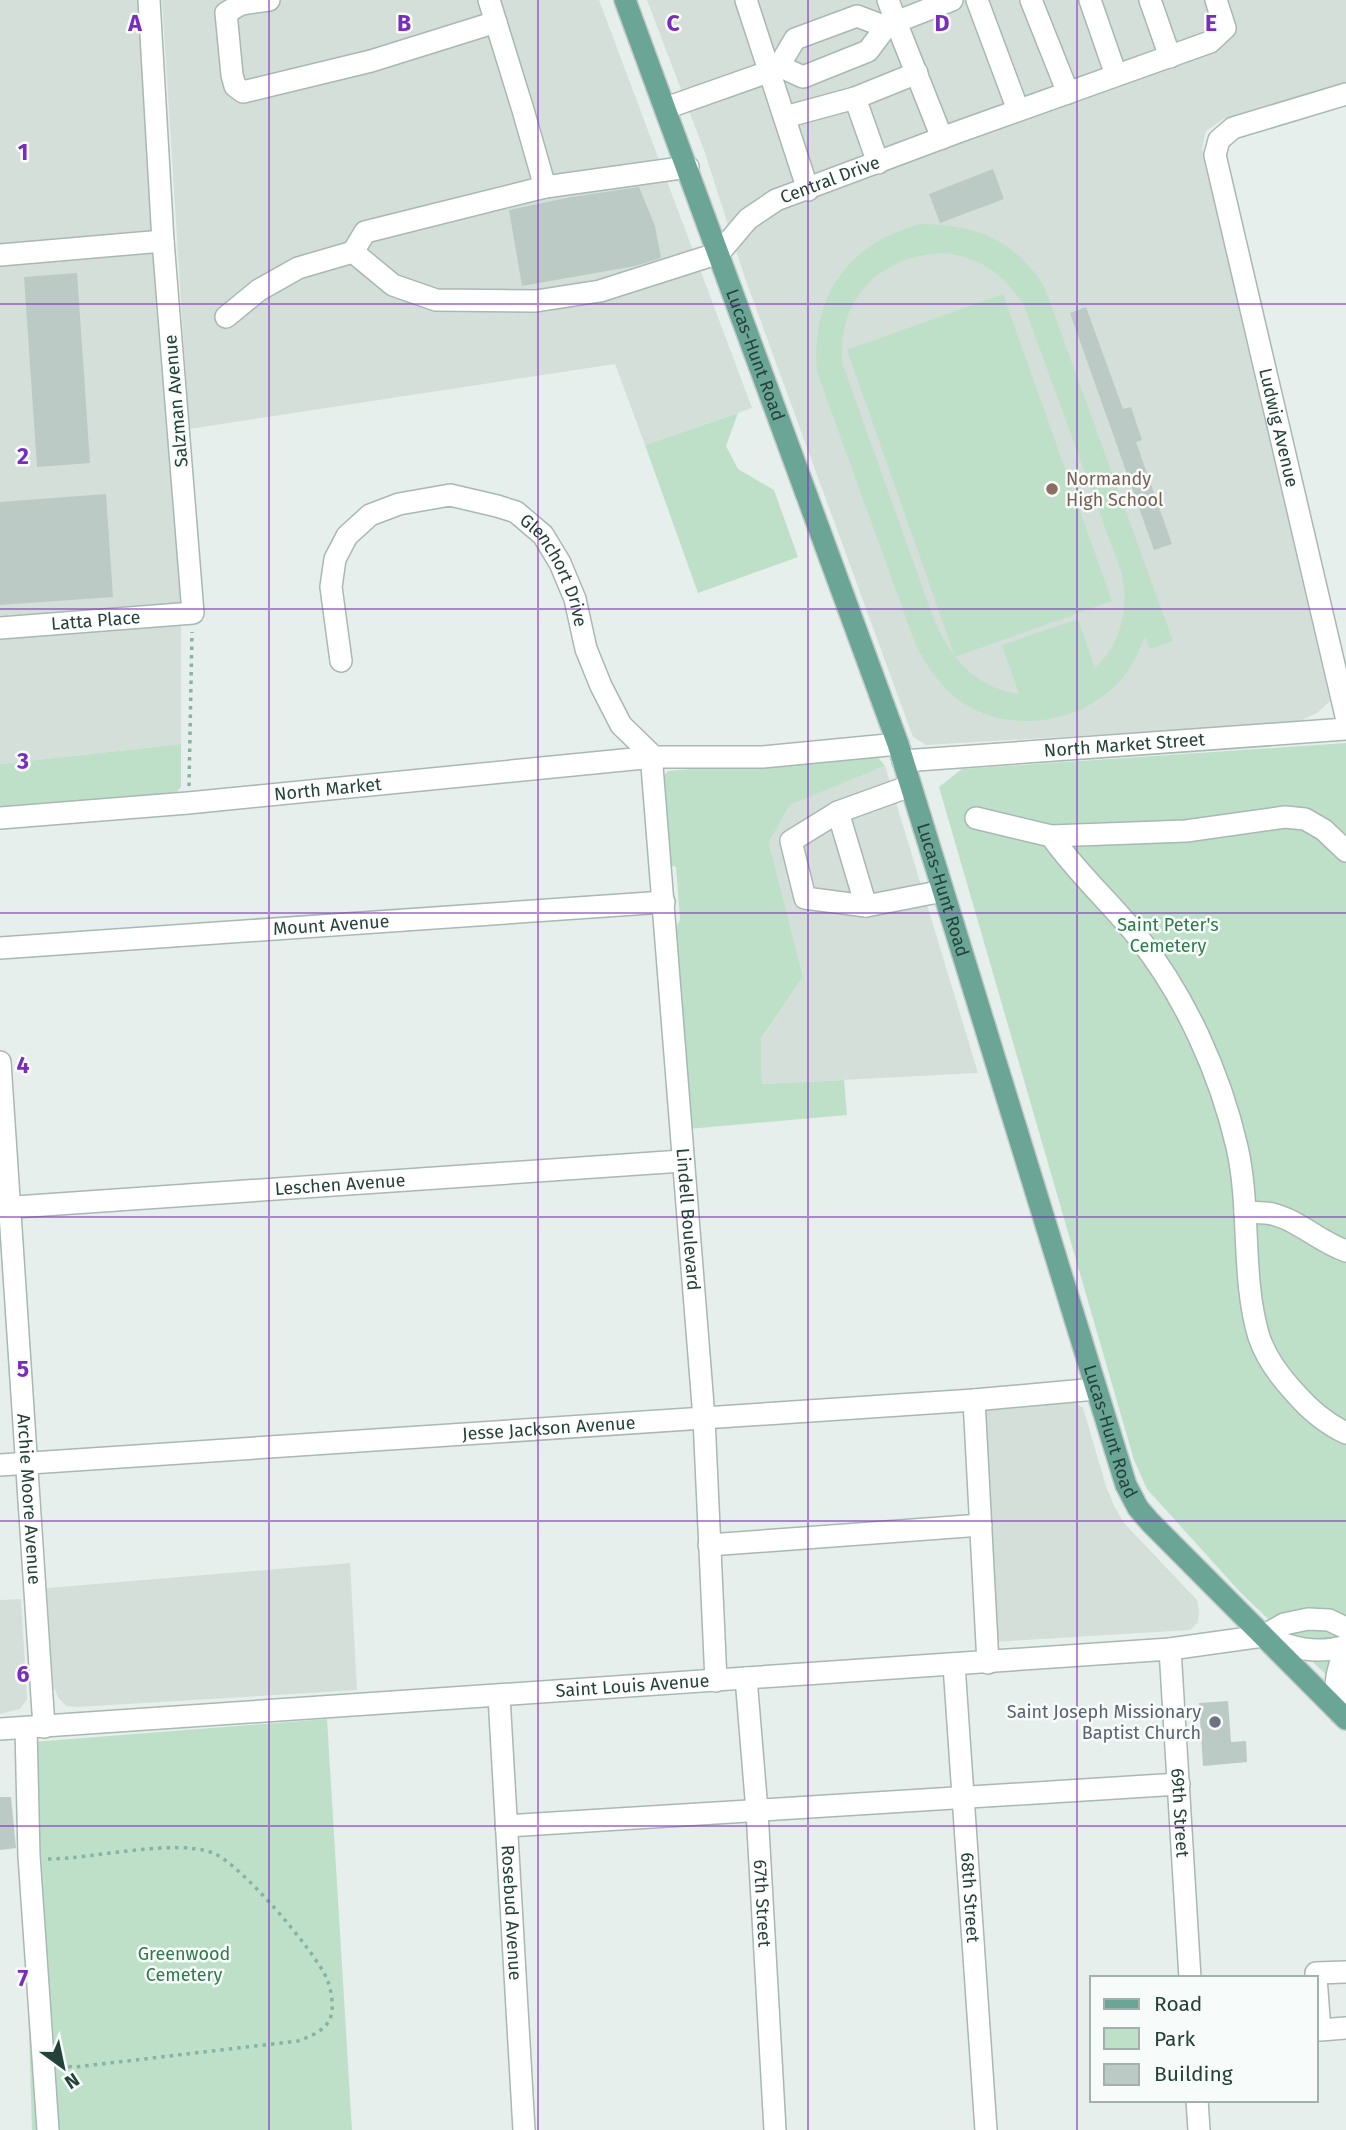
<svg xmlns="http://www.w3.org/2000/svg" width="1346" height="2130" viewBox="0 0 1346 2130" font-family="'Fira Sans',sans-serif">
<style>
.built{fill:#d4dfda}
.green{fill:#bfe0c8;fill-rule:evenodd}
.building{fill:#bbcac4}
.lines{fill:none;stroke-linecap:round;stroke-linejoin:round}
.minor-casing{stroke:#a8b8b2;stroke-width:24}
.major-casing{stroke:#c2cac8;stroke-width:24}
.path{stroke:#86b3a5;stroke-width:3.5;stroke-dasharray:3.5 5;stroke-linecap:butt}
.minor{stroke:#fff;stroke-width:21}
.major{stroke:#6aa596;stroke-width:21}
.grid{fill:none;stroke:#7b2cbf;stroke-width:2;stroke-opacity:0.55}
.education-dot{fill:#8d6e63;stroke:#f7fbf9;stroke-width:2.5}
.worship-dot{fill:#6b7280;stroke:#f7fbf9;stroke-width:2.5}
.labels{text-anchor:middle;stroke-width:5;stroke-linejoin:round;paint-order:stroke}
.street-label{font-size:18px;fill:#24423a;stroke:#f7fbf9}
.education-label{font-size:18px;fill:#785e54;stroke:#f7fbf9;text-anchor:start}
.park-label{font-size:18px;fill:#2d7a4b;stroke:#f7fbf9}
.worship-label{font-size:18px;fill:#5b616d;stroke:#f7fbf9;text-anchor:end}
.grid-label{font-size:23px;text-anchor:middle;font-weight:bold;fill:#7b2cbf;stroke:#f7fbf9;stroke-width:5;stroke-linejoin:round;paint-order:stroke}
</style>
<rect width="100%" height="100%" fill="#e6efeb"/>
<path class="built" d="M0,0H140L154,256L181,602V744L0,764Z
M162,0H599L752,408L645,445L615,364L189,429Z
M647,0H1346V83L1223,119L1206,131L1202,148L1330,701L1317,713L1296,723L926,745L913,737L745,278L704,150Z
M885,766L978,1073L762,1084L761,1040L803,977L769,842L790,805Z
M1075,1402L1083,1408L1106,1486L1114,1506L1124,1523L1197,1600L1199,1611L1198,1622L1190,1630L993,1642L982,1411Z
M350,1563L357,1690L77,1707L66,1706L58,1697L53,1685L47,1588Z
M21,1599L27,1699L20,1709L0,1714V1600Z"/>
<path class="green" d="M921,224C975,225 1013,238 1044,286L1173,641L1150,649L1145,637C1137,656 1129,673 1114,687C1073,726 1002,734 956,698C938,683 925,664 915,643L817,372C810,298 848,242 921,224ZM943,253C982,258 1000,272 1023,303L1122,574C1129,608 1121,644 1095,668L1078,619L1002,645L1019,694C973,687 948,655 932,614L843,365C836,299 879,256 943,253Z
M1003,294L1112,601L955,657L847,350Z
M738,413L726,446L738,469L774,490L798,557L698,593L645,445Z
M1346,743V1694L1240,1592L1147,1489L1134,1460L939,787L962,769Z
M181,744V787L174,795L0,809V764Z
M876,755L885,766L790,805L769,842L803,977L761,1039L762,1084L844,1080L847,1115L688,1129L672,939L680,919L676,867L669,865L663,777L668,771L679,770Z
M327,1719L352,2130H32L20,1743Z"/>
<path class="building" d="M993,169L1004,199L940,223L929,194Z
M639,187L655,226L661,258L635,266L522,286L509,210L571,197Z
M77,273L90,463L37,467L24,277Z
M1086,307L1123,409L1131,407L1142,440L1136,442L1172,544L1154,550L1070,313Z
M106,494L113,597L0,605V502Z
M1228,1701L1231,1742L1246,1741L1247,1762L1203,1766L1199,1703Z
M0,1797H11L16,1848L0,1850Z"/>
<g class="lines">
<g class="minor-casing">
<g id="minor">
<path d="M269,0L241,4L226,13L232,75L235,86L243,92L371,61L496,22"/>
<path d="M746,0L808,190"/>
<path d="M977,0L1018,110"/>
<path d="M1031,0L1068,93"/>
<path d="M1090,0L1116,75"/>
<path d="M1150,0L1170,57"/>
<path d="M779,66L803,77L868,51L886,27L896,22L888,0"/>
<path id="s1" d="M1346,94L1233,128L1219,140L1215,155L1346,716"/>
<path d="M855,98L917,73"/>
<path d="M666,108L771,71L779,66L795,39L857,16L886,27"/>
<path d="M785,117L855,98L878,163"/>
<path d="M942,138L896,22L952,0"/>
<path d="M545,187L688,167"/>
<path d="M353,252L365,232L545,187L523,110L489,0"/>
<path d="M0,255L163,241"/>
<path id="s2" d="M226,317L259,290L298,268L353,252L393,285L436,300L536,301L600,291L719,253L748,219L776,200L958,132L1210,42L1225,28L1216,0"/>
<path id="s3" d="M0,628L193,613L163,241L149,0"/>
<path id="s4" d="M341,661L331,587L335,559L347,536L370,515L399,504L450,495L497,506L516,512L543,535L560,563L575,599L586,649L601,686L621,725L654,757"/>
<path id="s5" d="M654,757L652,766L704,1418L716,1681"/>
<path id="s6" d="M903,761L1346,729"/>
<path d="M910,786L838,812L866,906L943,891"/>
<path d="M838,812L791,841L805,898L866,906"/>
<path id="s7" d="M0,818L188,803L654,757H763L898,744"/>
<path d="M976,818L1051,836L1186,831L1285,817L1305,819L1324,830L1346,851"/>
<path d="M1051,836C1077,873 1110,902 1138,937C1185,996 1220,1073 1237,1147C1251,1208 1241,1278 1259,1337C1266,1358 1281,1378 1296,1394C1310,1410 1327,1424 1346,1433"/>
<path id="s8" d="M0,948L664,902"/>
<path id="s9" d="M0,1062L44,1727"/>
<path id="s10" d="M0,1208L682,1161"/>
<path d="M1245,1212C1254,1213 1263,1212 1272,1214C1298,1220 1320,1242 1346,1251"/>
<path d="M974,1400L988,1663"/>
<path id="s11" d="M0,1465L974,1400L1096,1389"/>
<path d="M709,1545L981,1525"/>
<path d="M1263,1636C1292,1648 1315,1655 1346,1646"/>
<path id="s12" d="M1170,1649L1190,1978"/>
<path id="s13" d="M954,1665L986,2130"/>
<path id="s14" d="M746,1678L757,1811L775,2130"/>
<path id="s15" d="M499,1696L524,2130"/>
<path d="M1340,1713C1333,1685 1336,1673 1346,1647"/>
<path d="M26,1728L29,1856L48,2130"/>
<path id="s16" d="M0,1729L1170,1649L1263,1636L1284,1624L1308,1619L1329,1620L1346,1628"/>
<path d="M506,1826L1179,1784"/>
<path d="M1316,1978L1320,2030L1346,2028"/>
<path d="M1316,1978V1973L1346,1972"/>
<path d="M1197,2100L1199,2130"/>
</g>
</g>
<g class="major-casing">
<g id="major">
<path id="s17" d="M625,0L898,744L1126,1485L1138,1508L1150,1522L1346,1719"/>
</g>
</g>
<path class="path" d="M189,786L192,632
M48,1859C93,1859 174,1838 213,1853C240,1863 315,1951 327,1979C331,1989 334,2005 331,2016C327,2030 311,2036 298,2041L75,2067L61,2066"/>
<use href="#minor" class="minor"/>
<use href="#major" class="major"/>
</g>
<path class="grid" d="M269,0V2130M538,0V2130M808,0V2130M1077,0V2130M0,304H1346M0,609H1346M0,913H1346M0,1217H1346M0,1521H1346M0,1826H1346"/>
<circle class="education-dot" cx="1052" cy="489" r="7"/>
<circle class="worship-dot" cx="1215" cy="1722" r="7"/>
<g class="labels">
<g class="street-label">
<text dy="6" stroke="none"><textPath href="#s2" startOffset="668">Central Drive</textPath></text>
<text dy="6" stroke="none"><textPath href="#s17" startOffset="378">Lucas-Hunt Road</textPath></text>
<text transform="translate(176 401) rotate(-95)" y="6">Salzman Avenue</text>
<text dy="6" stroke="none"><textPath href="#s1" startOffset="432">Ludwig Avenue</textPath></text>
<text dy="6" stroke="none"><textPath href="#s4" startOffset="383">Glenchort Drive</textPath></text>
<text dy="6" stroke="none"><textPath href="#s3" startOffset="96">Latta Place</textPath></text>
<text dy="6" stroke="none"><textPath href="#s6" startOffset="222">North Market Street</textPath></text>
<text dy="6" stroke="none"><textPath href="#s7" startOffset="329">North Market</textPath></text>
<text dy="6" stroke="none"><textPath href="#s17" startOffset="945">Lucas-Hunt Road</textPath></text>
<text dy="6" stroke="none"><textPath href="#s8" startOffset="332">Mount Avenue</textPath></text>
<text dy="6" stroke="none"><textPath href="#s10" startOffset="341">Leschen Avenue</textPath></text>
<text dy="6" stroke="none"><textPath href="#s5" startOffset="464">Lindell Boulevard</textPath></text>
<text dy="6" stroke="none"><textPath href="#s11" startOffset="550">Jesse Jackson Avenue</textPath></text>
<text dy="6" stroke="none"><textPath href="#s17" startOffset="1512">Lucas-Hunt Road</textPath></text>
<text dy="6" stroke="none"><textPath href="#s9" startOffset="438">Archie Moore Avenue</textPath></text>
<text dy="6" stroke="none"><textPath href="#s16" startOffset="634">Saint Louis Avenue</textPath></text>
<text dy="6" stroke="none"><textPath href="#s12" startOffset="164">69th Street</textPath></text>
<text dy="6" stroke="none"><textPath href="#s13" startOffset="233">68th Street</textPath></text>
<text dy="6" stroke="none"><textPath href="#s14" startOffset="226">67th Street</textPath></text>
<text dy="6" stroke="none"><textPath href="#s15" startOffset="217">Rosebud Avenue</textPath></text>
</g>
<g class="education-label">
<text x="1066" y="485">Normandy<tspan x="1066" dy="21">High School</tspan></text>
</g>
<g class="park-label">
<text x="1168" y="931">Saint Peter's<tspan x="1168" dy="21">Cemetery</tspan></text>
<text x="184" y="1960">Greenwood<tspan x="184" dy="21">Cemetery</tspan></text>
</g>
<g class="worship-label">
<text x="1201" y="1718">Saint Joseph Missionary<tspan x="1201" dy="21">Baptist Church</tspan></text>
</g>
</g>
<g class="grid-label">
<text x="135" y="31">A</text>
<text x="404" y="31">B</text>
<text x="673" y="31">C</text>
<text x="942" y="31">D</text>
<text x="1211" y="31">E</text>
<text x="23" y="160">1</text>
<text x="23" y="464">2</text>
<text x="23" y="769">3</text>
<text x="23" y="1073">4</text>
<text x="23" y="1377">5</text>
<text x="23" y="1682">6</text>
<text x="23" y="1986">7</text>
</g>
<rect x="1090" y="1976" width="228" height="126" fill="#f7fbf9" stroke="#a3b1ad" stroke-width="2"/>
<rect x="1104" y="1999" width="35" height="10" fill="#6aa596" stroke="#a3b1ad" stroke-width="2"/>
<text x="1154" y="2011" font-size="21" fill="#24423a">Road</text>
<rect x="1104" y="2028" width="35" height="21" fill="#bfe0c8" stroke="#a3b1ad" stroke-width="2"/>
<text x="1154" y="2046" font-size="21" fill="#24423a">Park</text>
<rect x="1104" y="2064" width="35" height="21" fill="#bbcac4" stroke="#a3b1ad" stroke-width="2"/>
<text x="1154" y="2081" font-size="21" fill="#24423a">Building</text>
<g transform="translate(63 2067) rotate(147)" stroke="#f7fbf9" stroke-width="5" paint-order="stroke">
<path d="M0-5L12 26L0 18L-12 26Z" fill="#24423a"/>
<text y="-10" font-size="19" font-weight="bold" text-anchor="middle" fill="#24423a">N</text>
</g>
</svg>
